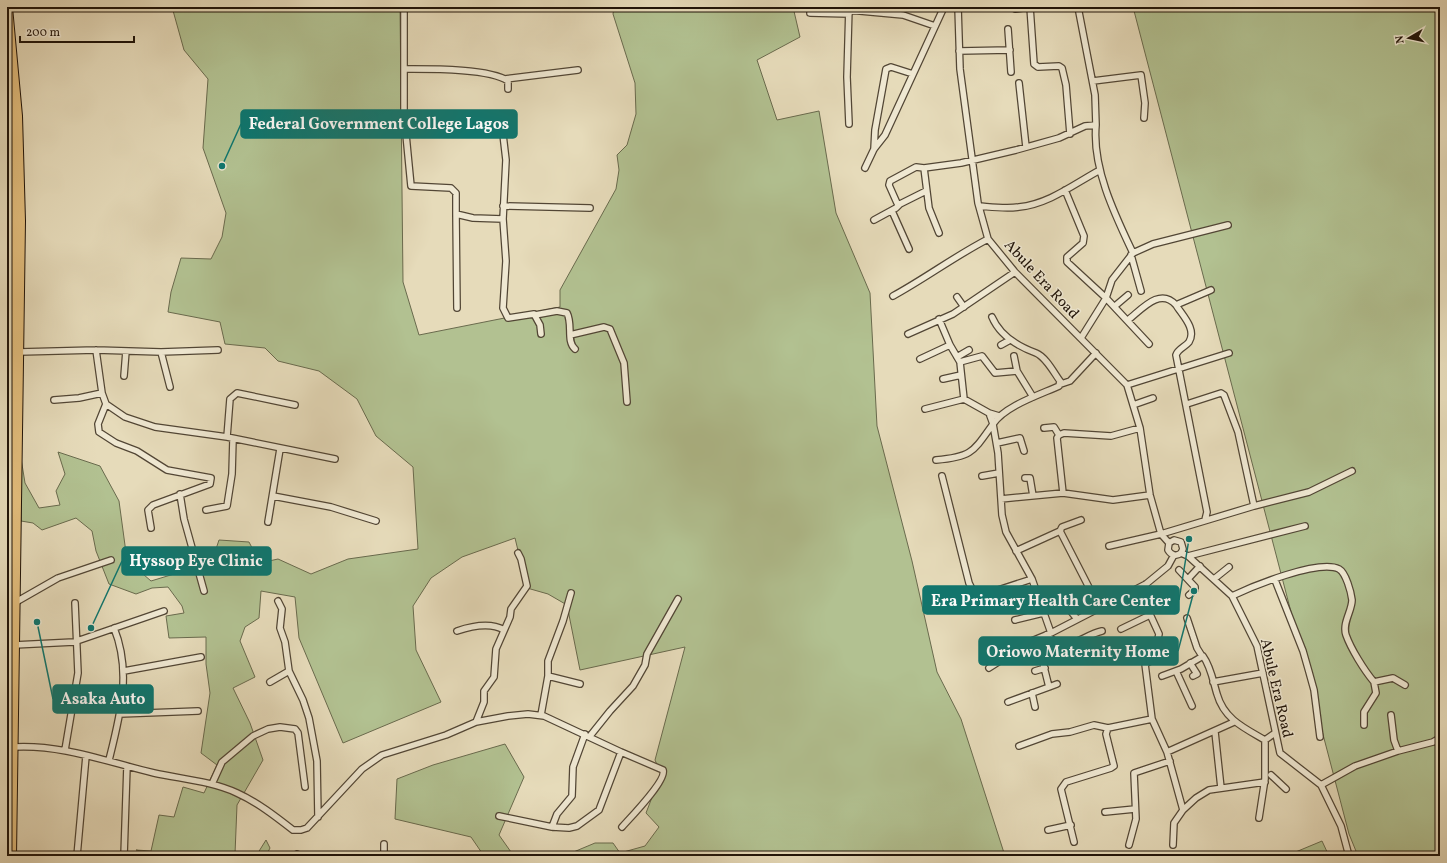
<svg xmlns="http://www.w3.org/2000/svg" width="1447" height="863" viewBox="0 0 1447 863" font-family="Vollkorn,serif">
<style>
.green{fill:#b2c191;stroke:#696a4d}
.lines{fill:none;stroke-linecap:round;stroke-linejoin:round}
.minor-casing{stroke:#524635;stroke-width:8}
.highway-casing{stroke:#201409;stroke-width:10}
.minor{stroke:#efe8d2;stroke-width:5.5}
.highway{stroke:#e3be7d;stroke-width:8}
.labels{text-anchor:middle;stroke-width:3;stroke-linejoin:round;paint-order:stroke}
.street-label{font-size:15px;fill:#201409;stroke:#efe8d2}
.leader{fill:none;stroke:#0f766e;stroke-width:1.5}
.callout-dot{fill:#0f766e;stroke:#efe8d2;stroke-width:1.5}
.callout{fill:#0f766e;stroke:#0f766e;stroke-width:1.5}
.callout-label{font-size:16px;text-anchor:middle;font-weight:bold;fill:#fff}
</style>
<rect width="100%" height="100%" fill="#e6dbba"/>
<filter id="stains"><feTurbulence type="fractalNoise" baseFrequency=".005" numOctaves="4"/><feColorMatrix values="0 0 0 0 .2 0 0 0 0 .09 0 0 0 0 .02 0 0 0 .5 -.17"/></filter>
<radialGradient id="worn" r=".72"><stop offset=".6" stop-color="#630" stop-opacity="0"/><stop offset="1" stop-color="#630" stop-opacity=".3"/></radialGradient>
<path class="green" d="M172,7H400L403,282L419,335L560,307V290L616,189L619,170L617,155L627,145L636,114L635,83L613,14L614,7H793L800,37L757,60L777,120L819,111L836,213L870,293L877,426L912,561L937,672L961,719L1005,856H564L595,843H613L620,853L645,846L659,827L646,813L661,774L655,760L685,647L580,670L567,605L548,594L527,588L515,538L462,557L431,578L413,606L416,650L441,702L343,743L299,638L295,597L261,591L259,618L245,627L240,641L255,677L233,688L250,723L263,760L237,805L235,854L238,856H166L136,850L151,851L159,815L174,817L183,787L204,793L217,765L201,753L210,693L206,664V637L169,638L166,616L184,613L182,606L168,587L152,588L136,594L109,584L96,551L92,531L76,518L42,530L33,523L21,521L20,452L25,483L39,508L60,505L56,491L65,474L58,452L100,466L119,501L127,560L151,581L197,567L213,566L215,552L219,540L249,542L260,563L278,559L311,574L348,559L418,549L413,467L376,436L357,399L319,371L278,361L265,348L225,344L220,322L168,312L171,292L181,258L211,259L222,237L226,213L203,148L208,79L184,50Z
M1133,7H1440V856H1358L1349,834Z
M505,744L524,777L499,835L511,852L529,856H484L471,837L395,819L397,779L433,765Z
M266,840L270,848L266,856H256Z
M1322,841L1329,856H1286Z"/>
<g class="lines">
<g class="minor-casing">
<path id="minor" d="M404,7V114L411,186L451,188L456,193V214L473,218L503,219
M849,7L847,77L849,124
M958,7L960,69L978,203L988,239L1015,272L1127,385L1140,428L1150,495L1161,534L1169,543
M1012,7L1015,9L1030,7
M1030,7L1034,64L1038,67L1059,66L1062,68L1066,85L1070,134
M1078,7L1095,95L1096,125
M849,10L903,15L935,26
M810,13L849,14
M1008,29L1011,72
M959,51L1010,50
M404,69C428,69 490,68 508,81V89
M505,79L578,70
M1093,81L1141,75L1145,103L1144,118
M1019,83L1026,147
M502,126L506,160L503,219L506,261L503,308L508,318L534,314L540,325L541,334
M874,149L875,130L886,69L891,67L913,74
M865,168L874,149L885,135L944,7
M924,168L916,167L890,181L889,185L897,203L900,204L926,191
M1065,190L1084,236L1083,243L1067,257V262L1106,298L1149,344
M503,206L590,208
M979,206C992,207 1006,209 1019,207C1049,204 1074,184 1100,170
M892,211L909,249
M456,214L457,308
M874,220L896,208L900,204
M939,233L929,208L924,168L961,163L1016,150L1059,138L1085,126L1096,125C1092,168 1115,215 1133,253
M1131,255L1141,291
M893,296C926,278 955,256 988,239
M957,297L964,307
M1176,305C1182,315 1197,329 1189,342C1185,347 1178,349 1176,355L1207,512L1205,520
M1115,306L1128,295
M535,315L557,311L567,313C573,324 566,342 575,349
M992,317C1000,336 1017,346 1036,353C1046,357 1054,373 1060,381L1059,386C1039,395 1005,406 993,424L998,453L1002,515L1006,532L1032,579L1051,633
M939,319L950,345L960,362L964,399L989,413L999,416
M1128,320C1142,309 1160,287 1176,305L1211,290
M908,334L953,314L1015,272
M570,335L604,327L610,329L624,363L627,402
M1081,338L1106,298L1112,280L1133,253L1153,244L1228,225
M1001,345L1010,340
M96,350L102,393L106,404L125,417L155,427L227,437L335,459
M19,352L96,350L161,352L218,350
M161,352L170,387
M1014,356L1017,371
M957,357L969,350
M920,359L950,345
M960,362L982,356L995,373L1017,371L1033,397
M124,376L126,351
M943,379L961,375
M1061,384L1070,381L1096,353
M1127,385L1229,353
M54,400L79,398L102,393
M106,404L98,424L99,432L116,443L137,451L167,470L211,478L210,484L153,505L148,510L151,528
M1133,405L1153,398
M925,409L964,399
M1044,428L1054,427L1059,435
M1059,435L1064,433L1111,436L1140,428
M1059,435L1057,438L1063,493
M227,437L230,399L237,393L295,405
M997,443L1020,438L1024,451
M936,460C972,457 973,452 993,424L989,413
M942,476L969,583L976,597
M982,476L999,473
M1025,478H1030L1033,496
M180,494L184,519L204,591
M273,496L331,507L376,521
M1001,499L1063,493L1113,500L1150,495
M1254,506L1309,492L1352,471
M206,510L227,506L232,474L233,439
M268,522L280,449
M1060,531L1099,607
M1109,546L1161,534L1254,506L1238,432L1224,395L1221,393L1187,404
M1016,551L1060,531L1062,527L1081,520
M1181,553L1183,549L1181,542L1174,540L1169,543L1168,550C1171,555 1176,557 1181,553L1188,556L1232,596L1257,646L1280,753L1321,785L1341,826L1349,856
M1188,556L1305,526
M1179,570L1195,587V590L1189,595
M1188,579L1200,566
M1214,579L1229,567
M1275,580L1303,651L1309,672L1314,690L1320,737
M1146,584L1147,594L1143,599L1159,634L1155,653L1151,661L1145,664L1152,719L1167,752L1183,810L1174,823L1173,845
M1232,596C1253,586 1319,559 1339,569C1346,573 1351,592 1352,600C1352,611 1342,623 1346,635C1351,649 1364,670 1374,682L1393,678L1405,685
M278,601L282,609L280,628L285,642L289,671L303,700L309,718L317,761L318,817
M16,602L58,578L111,560
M1065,604L1077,619
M952,605L1032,579
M1187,618L1197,648L1202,656
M1015,620L1043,613
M1121,629L1150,615
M457,631C472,626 490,622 504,630
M1046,635C1069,655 1080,636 1102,631
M14,645L74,642L164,611
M1190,663L1197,674L1193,676
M989,668L1000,661L1005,654L1012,649L1051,633L1146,584L1168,566L1174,555
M124,671L201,657
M1035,671L1045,668
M1176,671L1192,706
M548,676L580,684
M1162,676L1181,669L1203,656C1211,667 1213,681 1217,694C1224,719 1244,728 1265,740L1275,733
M270,682L289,671
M1213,682L1263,673
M1049,687L1057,684
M1032,693L1035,707
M1008,702L1049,687L1037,639
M120,714L198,711
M541,715L548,676V661L563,621L571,593
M476,722L484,702V691L494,677L496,649L510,617L511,609L527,586L521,559L518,553
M1364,725V712L1376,693L1374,682
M1215,732L1221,788
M590,736L610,711L633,686L645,665L647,654L678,599
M1019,746L1052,734L1070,732L1094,725L1108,728
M13,747C62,744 107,762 154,773C181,779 211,781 237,793C257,802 275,816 293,830H301L307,828L362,769L382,755L446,735L476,722L508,716L528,714L544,716L621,752L663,770C667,780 630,818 622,827
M65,750L78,673L75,603
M1398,751L1433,742L1440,738
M1167,752L1234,722
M109,760C120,716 132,672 114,628
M1271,775L1286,789
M212,784L222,762L253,736L268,729L280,727L295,729L298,733L305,787
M1321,785L1355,766L1398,751L1394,740L1391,715
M1183,810L1196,798L1209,790L1265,782
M1105,812L1135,809
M499,816L552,827L569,828L577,826L599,810L621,752
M1259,818L1265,779V740
M552,827L557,814L572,796L573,767L585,734
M1048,830L1071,825
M1074,842L1061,789L1066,782L1111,768L1114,766L1106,734L1108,728L1152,719
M1129,845L1136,819L1134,773L1170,761
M77,856L86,756
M124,856L127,766
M294,856L297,854L301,856
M384,856V844"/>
</g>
<g class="highway-casing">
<path id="highway" d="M8,7L18,116L21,221L12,856
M7,70L13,146L14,195L7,726"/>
</g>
<use href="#minor" class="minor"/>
<use href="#highway" class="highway"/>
</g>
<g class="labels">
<g class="street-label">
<text transform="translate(1042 279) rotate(47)" y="5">Abule Era Road</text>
<text transform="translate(1277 688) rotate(77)" y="5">Abule Era Road</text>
</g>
</g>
<path class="leader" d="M222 166L241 124M91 628L122 561M1189 539L1179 600M1194 591L1178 651M37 622L53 699"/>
<g class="callout-dot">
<circle cx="222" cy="166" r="4"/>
<circle cx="91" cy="628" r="4"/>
<circle cx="1189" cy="539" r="4"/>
<circle cx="1194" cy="591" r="4"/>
<circle cx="37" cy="622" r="4"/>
</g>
<g class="callout">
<rect x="241" y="110" width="276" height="28" rx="4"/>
<rect x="122" y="547" width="149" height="28" rx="4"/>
<rect x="923" y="586" width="256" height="28" rx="4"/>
<rect x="979" y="637" width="199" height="28" rx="4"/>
<rect x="53" y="685" width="100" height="28" rx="4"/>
</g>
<g class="callout-label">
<text x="379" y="129">Federal Government College Lagos</text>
<text x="196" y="566">Hyssop Eye Clinic</text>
<text x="1051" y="606">Era Primary Health Care Center</text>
<text x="1078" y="657">Oriowo Maternity Home</text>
<text x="103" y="704">Asaka Auto</text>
</g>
<rect width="1447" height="863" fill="none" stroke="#e6dbba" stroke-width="24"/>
<rect x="8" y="8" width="1431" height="847" fill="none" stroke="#201409" stroke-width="2"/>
<rect x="12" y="12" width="1423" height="839" fill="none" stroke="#201409"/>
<g transform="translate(1409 38) rotate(261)" stroke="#efe8d2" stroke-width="3" paint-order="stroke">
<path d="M0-3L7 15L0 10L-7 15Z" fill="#201409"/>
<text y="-6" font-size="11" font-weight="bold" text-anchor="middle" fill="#201409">N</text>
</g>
<path d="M20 36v6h114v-6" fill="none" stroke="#201409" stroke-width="2"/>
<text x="26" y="36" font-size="12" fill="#201409" stroke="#efe8d2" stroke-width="3" paint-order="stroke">200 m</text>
<rect width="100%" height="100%" filter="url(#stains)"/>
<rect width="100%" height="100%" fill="url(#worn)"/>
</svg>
